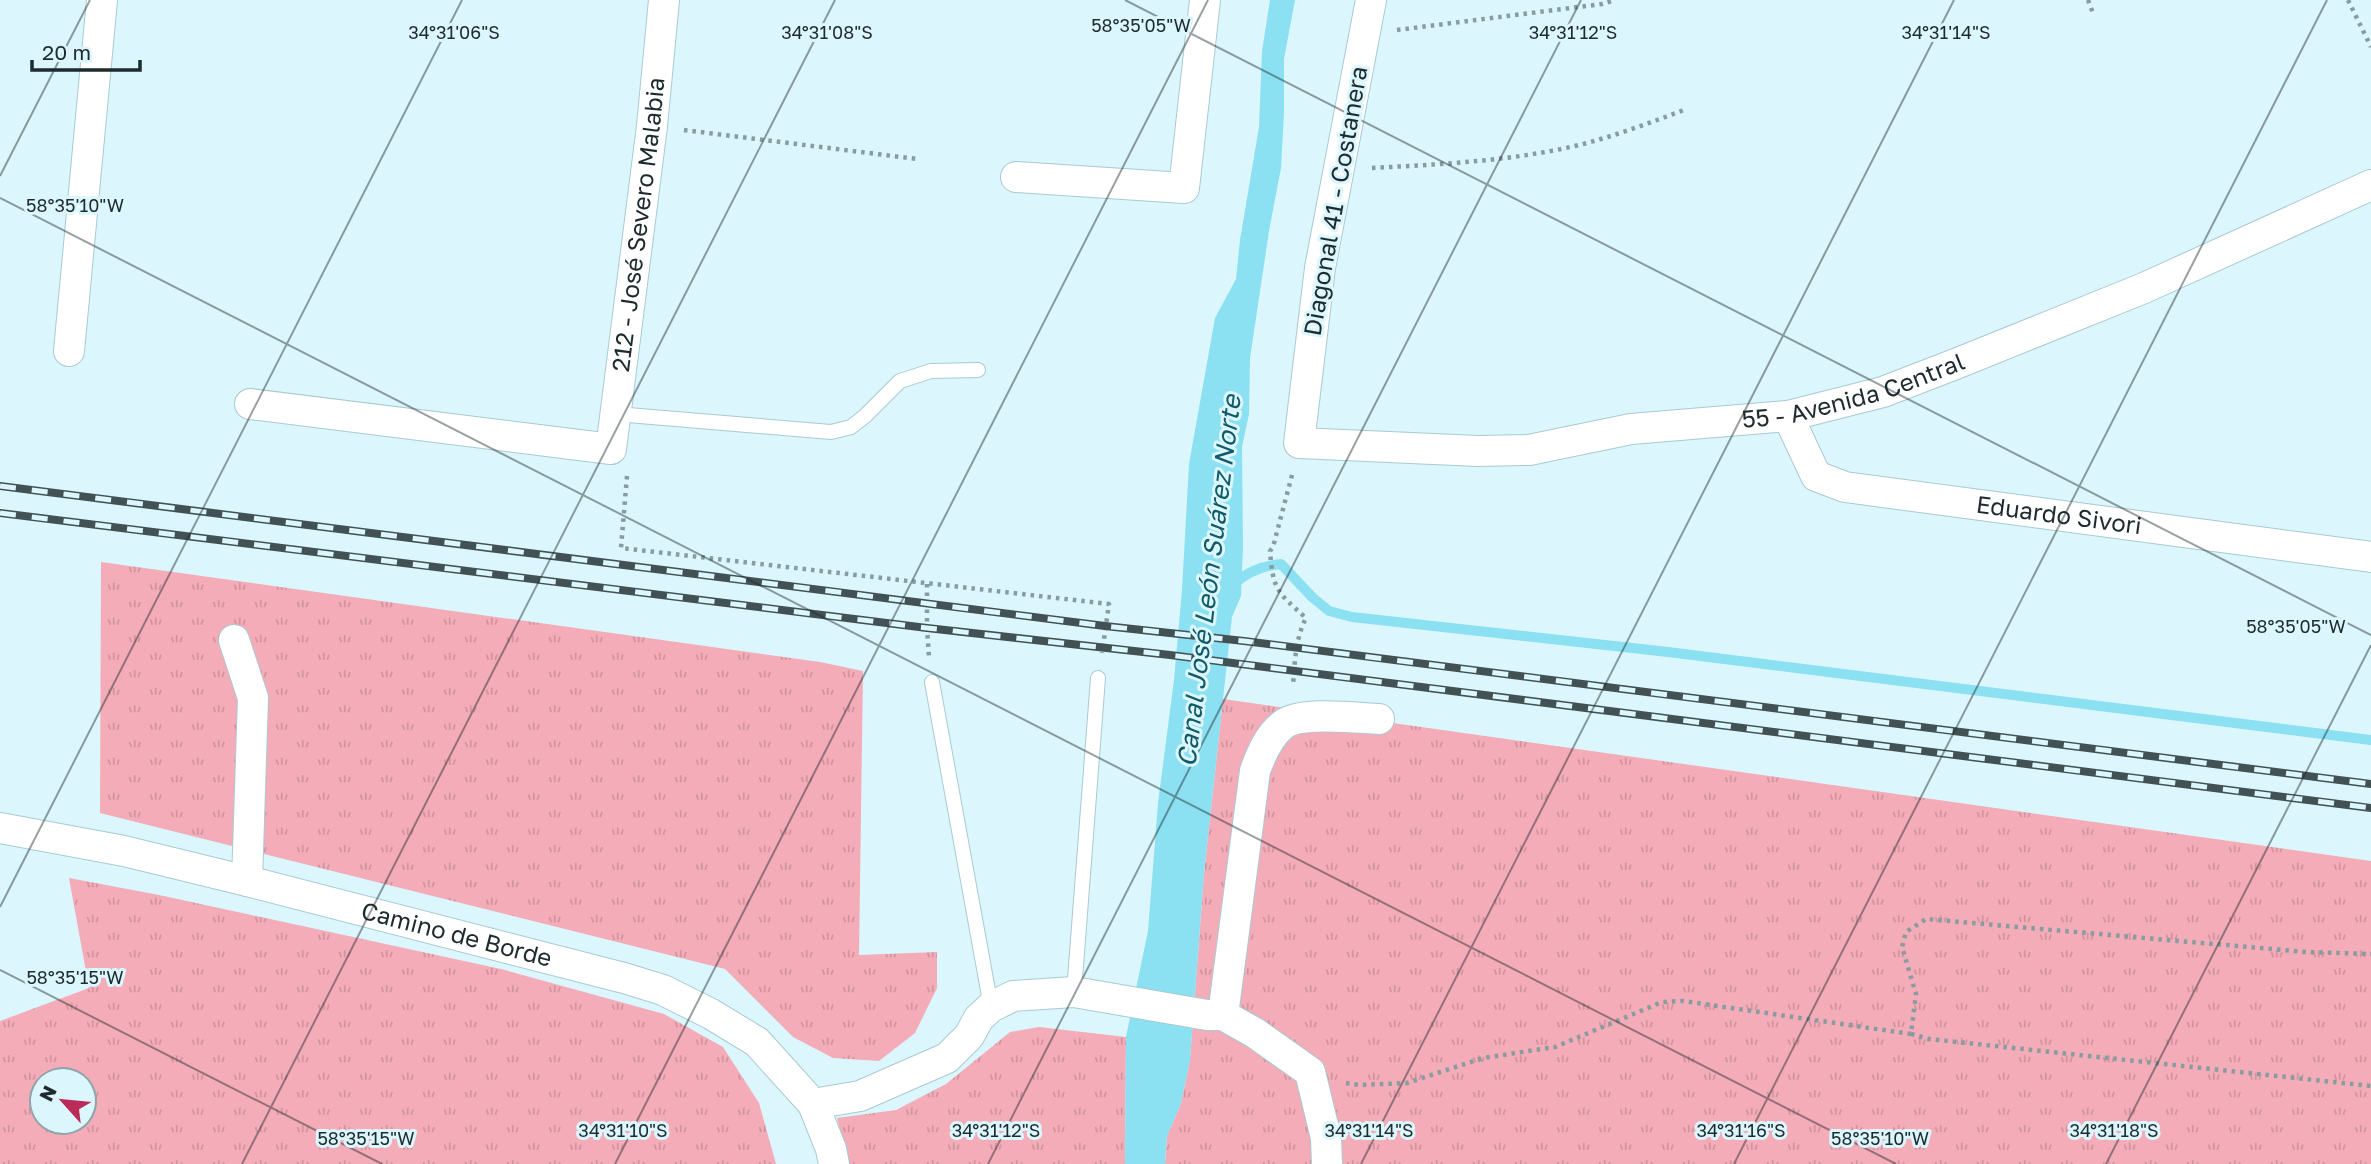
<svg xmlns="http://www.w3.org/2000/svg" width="2371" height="1164" viewBox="0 0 2371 1164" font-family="'Golos Text',sans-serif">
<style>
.grass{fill:url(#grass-tufts);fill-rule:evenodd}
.water{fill:#8be0f2}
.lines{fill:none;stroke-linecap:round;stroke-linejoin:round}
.stream{stroke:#8be0f2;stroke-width:10}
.service-casing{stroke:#a9cad1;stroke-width:16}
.minor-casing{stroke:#a9cad1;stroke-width:32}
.path{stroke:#879ca0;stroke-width:4.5;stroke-dasharray:3.5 5;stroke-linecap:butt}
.service{stroke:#fff;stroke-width:14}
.minor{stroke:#fff;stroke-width:30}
.rail-casing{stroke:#415154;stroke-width:8}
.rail{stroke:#dbf6fc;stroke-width:5;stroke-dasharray:16;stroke-linecap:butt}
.ticks{fill:none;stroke:#1e2b2e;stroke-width:2;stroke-opacity:0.45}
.labels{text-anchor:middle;stroke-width:6;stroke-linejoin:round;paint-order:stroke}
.street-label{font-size:24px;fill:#1e2b2e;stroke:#dbf6fc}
.water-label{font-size:26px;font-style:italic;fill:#115a67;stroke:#dbf6fc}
.ticks-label{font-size:18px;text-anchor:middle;fill:#1e2b2e;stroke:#dbf6fc;stroke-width:6;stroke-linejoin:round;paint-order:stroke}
</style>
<defs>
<pattern id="grass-tufts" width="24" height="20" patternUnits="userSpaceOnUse" patternTransform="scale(1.75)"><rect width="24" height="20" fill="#f4acb8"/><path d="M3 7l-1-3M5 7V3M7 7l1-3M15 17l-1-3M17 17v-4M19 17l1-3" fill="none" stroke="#d1949e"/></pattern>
</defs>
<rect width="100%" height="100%" fill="#dbf6fc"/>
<path class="grass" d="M101,562L820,662L863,671L859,955L937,952V988L915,1033L879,1061L833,1058L793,1037L725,969L100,813Z
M1223,699L2371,861V1164H1165L1167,1136L1181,1103L1190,1060L1204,873Z
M69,878L159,895L501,969L664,1014L723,1047L759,1103L776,1164H0V1021L89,988ZM42,1080H84V1122H42Z
M1039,1027L1126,1037L1125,1164H848L837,1118L896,1110L946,1084L1010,1032Z"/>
<path class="water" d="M1270,0H1295L1284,59V112L1281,168L1269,231L1250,358L1249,414L1242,447L1243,547L1241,596L1232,617L1223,699L1204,873L1190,1060L1181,1103L1167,1136L1165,1164H1125L1126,1037L1148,931L1158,803L1174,680L1182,590L1189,464L1215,318L1236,279L1240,240L1259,127L1262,51Z"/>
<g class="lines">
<path class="stream" d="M1231,586C1246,573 1260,566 1281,564L1312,597L1329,611L1352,617L1668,652L2371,740"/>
<g class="service-casing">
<path id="service" d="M616,414L831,432L851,427L865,416L900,381L931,371L978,370
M932,682L991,1007
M1074,992L1098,678"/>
</g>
<g class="minor-casing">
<g id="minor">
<path id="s1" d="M1371,0L1320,268L1299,443L1478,451L1529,450L1631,429L1788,416L1883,392L1958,363L2144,288L2371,185"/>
<path d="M1016,177L1184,188L1205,0"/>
<path d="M69,351L102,0"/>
<path id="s2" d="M250,404L611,449L652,126L664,0"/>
<path id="s3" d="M1788,416L1816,476L1845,487L2371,557"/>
<path d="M234,640L253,698L247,881"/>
<path id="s4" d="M0,828L124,851L247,881L624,978L663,990L711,1014L757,1042L813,1104L831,1149L834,1164"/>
<path d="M1223,1015L1255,771C1261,754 1269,735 1284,724C1302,711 1357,718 1379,719"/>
<path d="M813,1104L860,1096L947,1058L969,1036L979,1018L991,1007L1013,996L1074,992L1207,1015H1223L1255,1033L1310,1072L1326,1138L1327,1164"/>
</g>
</g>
<path class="path" d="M2088,0L2093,13
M2348,0L2371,47
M1397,30L1602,4L1615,0
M684,130L917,159
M1372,168C1444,164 1517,161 1587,143C1620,134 1652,122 1684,110
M1292,475L1273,547L1270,551C1273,590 1277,592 1306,618C1295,640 1295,662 1293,685
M627,476L621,548L1109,604L1102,653
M927,584V628L929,657
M1911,1034L1929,1039L2371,1086
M1346,1083L1359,1085L1407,1083L1483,1058L1555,1047L1662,1002L1683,1001L1911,1034L1916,994L1902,947L1906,932L1926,919L2306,952L2371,954"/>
<use href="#service" class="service"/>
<use href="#minor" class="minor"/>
<g class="rail-casing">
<path id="rail" d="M0,486L1105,626L1244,641L2371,784
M0,513L927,628L1170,655L2371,808"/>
</g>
<use href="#rail" class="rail"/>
</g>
<path class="ticks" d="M1125,0L2371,635M0,176L90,0M0,198L1896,1164M0,907L462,0M0,970L382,1164M242,1164L835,0M615,1164L1208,0M988,1164L1581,0M1361,1164L1954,0M1734,1164L2327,0M2106,1164L2371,645"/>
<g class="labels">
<g class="street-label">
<text transform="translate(1336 201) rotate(-80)" y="8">Diagonal 41 - Costanera</text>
<text dy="8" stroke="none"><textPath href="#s2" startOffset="590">212 - José Severo Malabia</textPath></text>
<text dy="8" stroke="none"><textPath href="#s1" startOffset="1010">55 - Avenida Central</textPath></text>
<text dy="8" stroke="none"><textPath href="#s3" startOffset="313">Eduardo Sivori</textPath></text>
<text dy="8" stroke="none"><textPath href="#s4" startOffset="469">Camino de Borde</textPath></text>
</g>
<g class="water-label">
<text transform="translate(1209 581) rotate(-83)" y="9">Canal José León Suárez Norte</text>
</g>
</g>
<g class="ticks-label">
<text x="1141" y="32">58°35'05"W</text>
<text x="454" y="39">34°31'06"S</text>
<text x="827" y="39">34°31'08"S</text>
<text x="1573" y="39">34°31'12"S</text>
<text x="1946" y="39">34°31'14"S</text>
<text x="75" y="212">58°35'10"W</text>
<text x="2296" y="633">58°35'05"W</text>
<text x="75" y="984">58°35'15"W</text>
<text x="623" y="1137">34°31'10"S</text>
<text x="996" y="1137">34°31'12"S</text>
<text x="1369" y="1137">34°31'14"S</text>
<text x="1741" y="1137">34°31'16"S</text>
<text x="2114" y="1137">34°31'18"S</text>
<text x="366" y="1145">58°35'15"W</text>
<text x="1880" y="1145">58°35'10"W</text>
</g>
<g transform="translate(63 1101) rotate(297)"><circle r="33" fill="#dbf6fc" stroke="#8fa5aa" stroke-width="2"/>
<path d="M0-5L12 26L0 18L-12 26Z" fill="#ba2b57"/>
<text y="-10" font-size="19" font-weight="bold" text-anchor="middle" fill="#1e2b2e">N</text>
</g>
<path d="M32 60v10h108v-10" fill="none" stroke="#1e2b2e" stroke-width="3.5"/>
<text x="42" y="60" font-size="21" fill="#1e2b2e" stroke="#dbf6fc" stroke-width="5" paint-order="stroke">20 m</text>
</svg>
